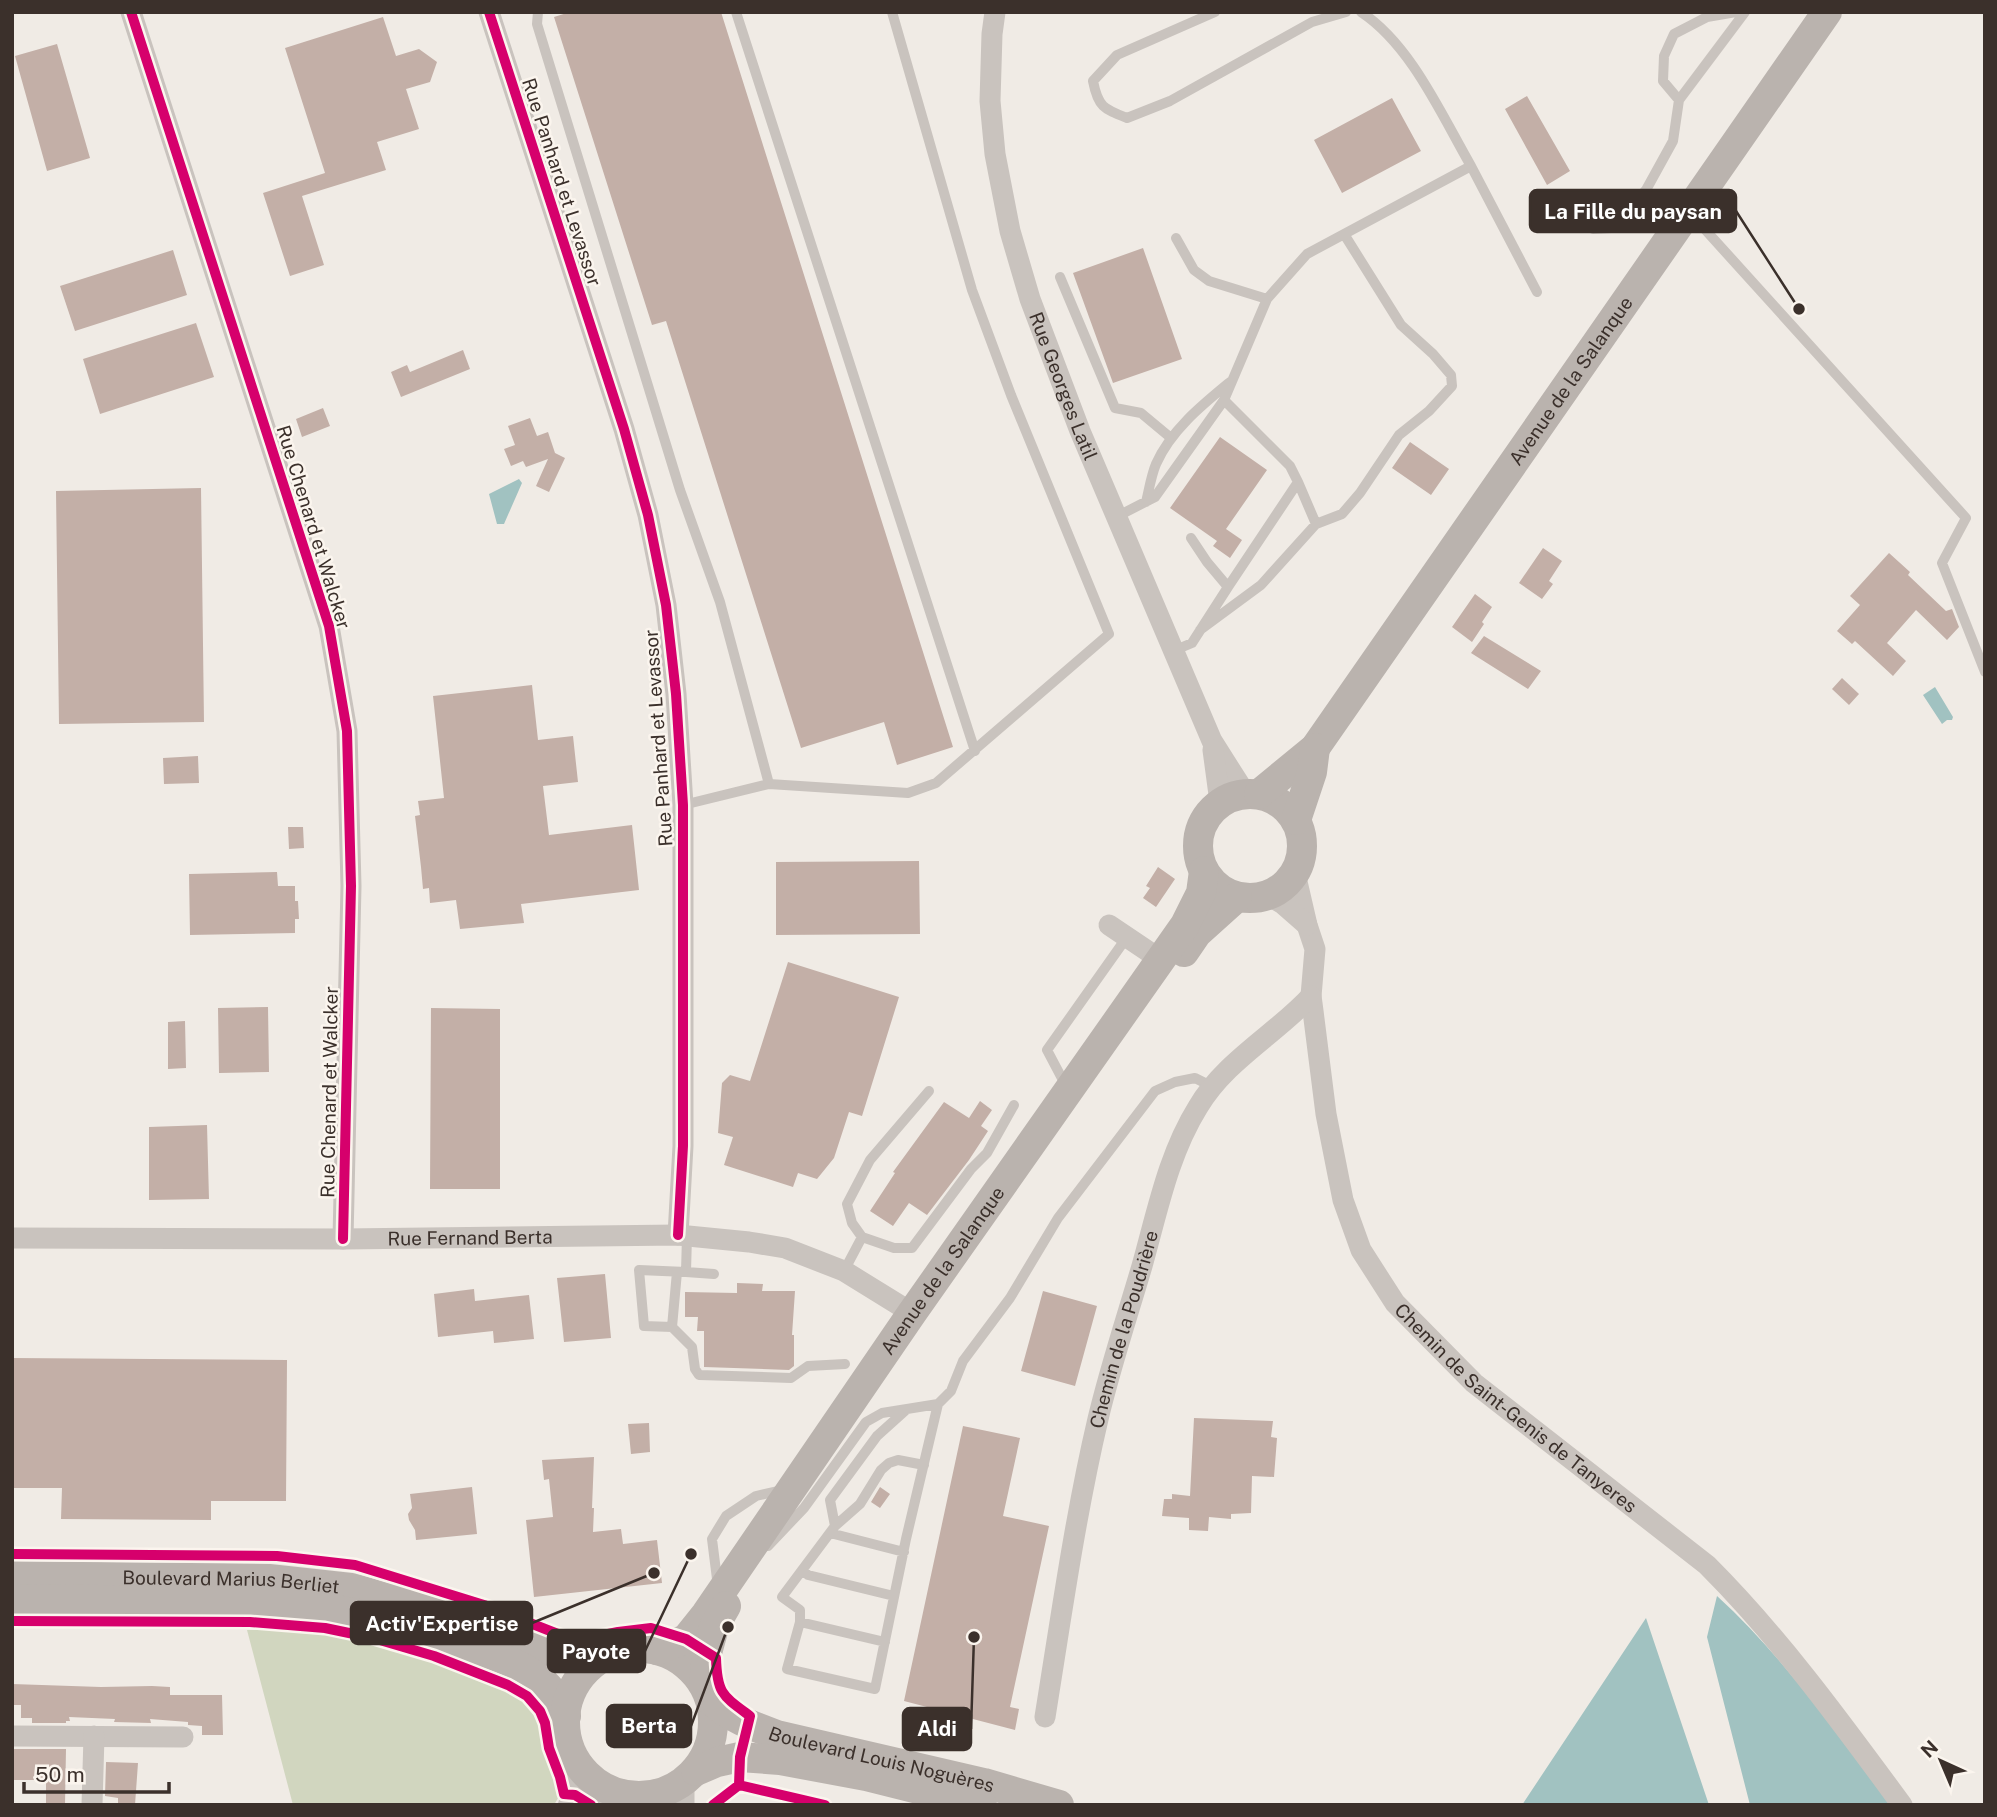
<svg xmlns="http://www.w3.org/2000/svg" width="1997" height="1817" viewBox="0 0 1997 1817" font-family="'Public Sans',sans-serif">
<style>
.green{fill:#d1d6bf}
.water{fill:#a1c2c1}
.building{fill:#c3afa7}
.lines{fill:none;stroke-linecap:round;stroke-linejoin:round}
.service{stroke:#c9c3be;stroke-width:10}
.minor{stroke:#c9c3be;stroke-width:21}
.tertiary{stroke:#c9c3be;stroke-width:26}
.secondary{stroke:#bab3ae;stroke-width:30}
.cycleway-casing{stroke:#fbf5ee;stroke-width:15}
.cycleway{stroke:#d6006c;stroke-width:10}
.labels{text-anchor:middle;stroke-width:5;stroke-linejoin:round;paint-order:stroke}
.street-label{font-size:19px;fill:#3b302b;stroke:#fbf5ee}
.leader{fill:none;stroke:#3b302b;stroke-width:2.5}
.callout-dot{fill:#3b302b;stroke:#fbf5ee;stroke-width:2.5}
.callout{fill:#3b302b;stroke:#3b302b;stroke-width:2.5}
.callout-label{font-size:21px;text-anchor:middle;font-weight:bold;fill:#fff}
</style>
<rect width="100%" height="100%" fill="#f0ebe5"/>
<path class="green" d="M295,1629L373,1644L431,1661L507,1690L527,1703L539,1725L544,1750L556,1773L558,1798L554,1805H293L247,1630Z"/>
<path class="water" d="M519,479L522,483L504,524H497L489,494Z
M1935,687L1953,717L1952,720H1947L1942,724L1923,695Z
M1717,1596C1784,1657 1837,1734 1892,1805H1750L1707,1637Z
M1646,1618L1709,1805H1522Z"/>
<path class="building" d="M570,12H721L953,747L897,765L884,722L801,748L666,321L652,325L554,17Z
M383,17L396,56L419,49L437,62L430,82L406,89L419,129L377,142L386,170L302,196L324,265L290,276L263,193L325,173L285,48Z
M57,44L90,158L47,171L15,56Z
M1527,96L1570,171L1547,185L1505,109Z
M1392,98L1421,151L1342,193L1314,140Z
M1143,248L1182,359L1113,383L1073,273Z
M173,250L187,295L75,331L60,286Z
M196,323L214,377L100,414L83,359Z
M463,350L470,369L401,397L391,372L407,365L410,372Z
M323,408L330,426L302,437L296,419Z
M530,418L537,436L548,432L555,453L565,458L549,492L536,486L548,459L526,467L523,461L511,466L504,449L515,445L508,426Z
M1220,437L1267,470L1226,529L1242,540L1230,558L1213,546L1217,541L1170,508Z
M1410,442L1449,469L1431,495L1392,468Z
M201,488L204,722L59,724L56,491Z
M1543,548L1562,561L1549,581L1553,584L1542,599L1519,583Z
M1889,553L1910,572L1908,575L1946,611L1952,609L1959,627L1947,640L1916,610L1887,643L1906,661L1893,676L1855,641L1852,644L1837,631L1860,605L1850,596Z
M1475,594L1492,607L1482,622L1484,624L1472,642L1452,627Z
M1484,636L1541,671L1528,689L1471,653Z
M1842,678L1859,694L1849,705L1832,689Z
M532,685L538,740L573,736L578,782L543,786L549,835L632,825L639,890L521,904L524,923L460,929L456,900L430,903L429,888L423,889L421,867L415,816L420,815L418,801L444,798L433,696Z
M198,756L199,783L164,784L163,758Z
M288,827H303L304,848L289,849Z
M919,861L920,934L776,935V862Z
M1158,867L1175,879L1156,907L1143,898L1150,888L1146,886Z
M277,872L278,886H295V901H298L299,919H295V933L190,935L189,874Z
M788,962L899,997L862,1116L849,1112L834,1158L817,1179L798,1173L793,1187L724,1165L733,1137L718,1133L722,1083L730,1075L750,1081Z
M268,1007L269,1072L219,1073L218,1008Z
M431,1008L500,1009V1189H430Z
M185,1021L186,1068L168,1069V1022Z
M980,1101L992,1110L981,1126L988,1131L969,1160L927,1215L909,1203L893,1226L870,1211L895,1173L893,1172L944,1102L969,1118Z
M207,1125L209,1199L149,1200V1127Z
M605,1274L611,1338L564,1342L557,1278Z
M737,1283L763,1284L762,1291H795L792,1335H794V1366L789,1370L704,1367V1331H697L698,1317H685V1292L737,1293Z
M474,1289L475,1301L529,1295L534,1339L494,1343L493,1331L438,1337L434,1294Z
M1043,1291L1097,1306L1075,1386L1021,1371Z
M12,1358L287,1360L286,1501H211V1520L61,1519L62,1488H12Z
M1194,1418L1273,1421L1271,1437L1277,1438L1274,1477L1252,1476L1251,1513L1231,1514V1519L1209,1517L1208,1531L1189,1530V1518L1162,1516L1164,1499H1172V1494L1190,1496Z
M649,1423L650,1452L631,1454L628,1424Z
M963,1426L1020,1438L1003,1516L1049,1526L1010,1707L1019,1709L1015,1730L904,1701Z
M594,1457L592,1508H594L593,1532L621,1529L623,1544L657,1540L662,1583L534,1597L526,1520L553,1517L549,1479L544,1480L542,1460Z
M472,1487L477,1534L416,1540L415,1530L409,1520L408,1514L412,1508L410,1494Z
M880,1487L890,1494L880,1508L871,1502Z
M12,1684L101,1687L152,1686L170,1687V1695H222L223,1735H202V1726L188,1725V1722L150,1719L151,1723L114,1722L115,1719L69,1717L70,1721H66V1723H32V1718H21V1705H12Z
M12,1749H66L65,1805L46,1804V1780H12Z
M106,1762L138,1763L135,1805H118V1798L105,1796Z"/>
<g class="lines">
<path class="service" d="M538,12L537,24L680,490L720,602L769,784L683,805
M736,12L975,751
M1215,12L1117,55L1093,81C1098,107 1104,109 1127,118L1170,101L1312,22L1346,12
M1361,12C1411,45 1441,114 1471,166
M1679,100L1663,81L1664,56L1674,34L1707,17L1736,12
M1571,207L1593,229L1611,228L1646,190L1673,141L1679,100L1745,12
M1691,214L1966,518L1942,563L1985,672
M1176,238L1194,270L1209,281L1267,299
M1060,277L1115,408L1141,413L1171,438
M1224,400L1267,299L1307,254L1471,166L1537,292
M1146,502C1149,490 1151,476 1156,464C1171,430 1202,405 1230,382
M1116,517L1155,497L1224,400L1290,466L1298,482L1228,587
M1316,524L1342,514L1360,493L1399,435L1429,411L1452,386L1451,375L1433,354L1401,325L1344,234
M1200,630L1261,585L1316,524L1298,482
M1173,651L1192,643L1228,587L1207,562L1191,538
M769,784L908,793L936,783L1109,634L1011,395L972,290L892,12
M1066,1086L1047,1050L1127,937
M687,1236L686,1272L639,1270L644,1326L672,1327L692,1347L695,1369L699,1375L791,1378L808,1366L845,1364
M862,1237L894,1248H912L971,1169L987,1153L1014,1105
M844,1271L862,1237L852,1223L847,1204L870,1160L929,1091
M686,1272L714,1274
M672,1327L677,1272
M907,1409L877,1436L830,1500L835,1526L782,1597L800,1610V1622L787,1669L875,1689L906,1539L938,1404
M835,1526L860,1504L881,1470L889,1463L898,1460L924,1465
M830,1533L904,1552
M768,1546L804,1508L866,1422L882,1413L938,1404L951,1391L963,1361L1010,1298L1058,1218L1155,1091L1175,1082L1195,1078L1213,1087
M802,1570L808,1575L894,1596
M718,1587L712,1539L726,1516L756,1496L782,1490
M800,1622L885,1642"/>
<g class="minor">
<path d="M131,12L329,626L347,731L351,886L343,1239"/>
<path d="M489,12L624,429L648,515L666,605L676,694L683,805V1146L678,1235"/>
<path id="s1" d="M995,12L992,34L990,101L995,154L1010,231L1030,299L1080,431L1212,741L1245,793"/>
<path d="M1213,750L1220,802"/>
<path id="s2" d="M1295,873L1307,925L1315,949L1311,996L1313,1011L1326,1114L1343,1200L1361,1250L1395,1303L1474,1383L1707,1565C1780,1638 1841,1722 1902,1805"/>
<path d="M1268,895L1283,904L1307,925"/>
<path d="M1109,925L1161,960"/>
<path id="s3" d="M12,1238L343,1239L678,1235L749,1242L785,1248L844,1271L912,1313"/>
<path id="s4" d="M1045,1717C1061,1618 1075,1517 1098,1419C1110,1368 1127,1317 1142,1266C1157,1213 1168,1155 1198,1107C1225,1061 1276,1034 1311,996"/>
<path d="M12,1736L183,1737"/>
<path d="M684,1781V1805"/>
<path d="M645,1796L652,1805"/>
<path d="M92,1805L94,1736"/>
</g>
<path class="tertiary" d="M571,1805L575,1795L576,1761
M598,1805L616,1793"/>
<g class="secondary">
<circle cx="1250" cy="846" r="52"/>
<path id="s5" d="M1259,794L1315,748L1827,12"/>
<path d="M1296,820L1312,772L1315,748"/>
<path d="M1184,952L1197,933L1237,897"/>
<path id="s6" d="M12,1576L269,1579L351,1588L434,1611L488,1629L557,1656L581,1659L606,1656"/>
<path d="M12,1599L271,1602C345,1607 415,1625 484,1652C504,1659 526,1667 542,1681C553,1690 560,1702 566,1716"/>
<circle cx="639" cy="1722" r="74"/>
<path id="s7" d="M657,1650L686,1639L706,1614L912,1313L1185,925L1201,893L1204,871"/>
<path d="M704,1685L707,1653L714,1627L726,1606"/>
<path id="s8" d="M710,1699C730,1718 752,1726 777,1735L984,1783L1059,1805"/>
<path d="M696,1771L717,1762L740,1757L780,1760L866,1776L982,1805"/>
</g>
<g class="cycleway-casing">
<path id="cycleway" d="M131,12L329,626L347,731L351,886L343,1239
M489,12L624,429L648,515L666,605L676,694L683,805V1146L678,1235
M12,1554L277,1556L355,1565L484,1605L563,1636L583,1639L618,1632L651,1628L686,1639L716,1658C717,1694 723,1696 750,1716L740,1757L739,1785L713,1805
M12,1621L250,1622L325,1628L373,1638L434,1656L508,1685L527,1696L540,1711L545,1723L549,1748L560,1777L564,1794L575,1795L591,1805
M739,1785L825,1805"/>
</g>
<use href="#cycleway" class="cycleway"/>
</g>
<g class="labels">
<g class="street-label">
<text transform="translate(562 182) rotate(72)" y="7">Rue Panhard et Levassor</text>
<text dy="7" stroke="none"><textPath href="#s5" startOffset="520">Avenue de la Salanque</textPath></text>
<text dy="7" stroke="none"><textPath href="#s1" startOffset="385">Rue Georges Latil</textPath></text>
<text transform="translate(314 527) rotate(73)" y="7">Rue Chenard et Walcker</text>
<text transform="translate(658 738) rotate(-94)" y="7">Rue Panhard et Levassor</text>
<text transform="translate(329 1092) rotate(-89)" y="7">Rue Chenard et Walcker</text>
<text dy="7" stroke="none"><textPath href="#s3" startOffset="458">Rue Fernand Berta</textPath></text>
<text dy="7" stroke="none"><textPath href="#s7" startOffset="480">Avenue de la Salanque</textPath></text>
<text dy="7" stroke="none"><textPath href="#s4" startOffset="396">Chemin de la Poudrière</textPath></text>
<text dy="7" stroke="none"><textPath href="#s2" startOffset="609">Chemin de Saint-Genis de Tanyeres</textPath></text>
<text dy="7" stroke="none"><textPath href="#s6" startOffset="219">Boulevard Marius Berliet</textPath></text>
<text dy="7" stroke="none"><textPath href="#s8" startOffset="184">Boulevard Louis Noguères</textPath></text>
</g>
</g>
<path class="leader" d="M1799 309L1736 211M654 1573L532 1623M691 1554L645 1651M728 1627L691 1726M974 1637L971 1729"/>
<g class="callout-dot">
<circle cx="1799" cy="309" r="7"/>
<circle cx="654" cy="1573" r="7"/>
<circle cx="691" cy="1554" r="7"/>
<circle cx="728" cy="1627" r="7"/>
<circle cx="974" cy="1637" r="7"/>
</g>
<g class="callout">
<rect x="1530" y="190" width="206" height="42" rx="7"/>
<rect x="351" y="1602" width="181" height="42" rx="7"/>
<rect x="548" y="1630" width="97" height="42" rx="7"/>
<rect x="607" y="1705" width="84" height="42" rx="7"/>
<rect x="903" y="1708" width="68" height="42" rx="7"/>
</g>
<g class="callout-label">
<text x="1633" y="219">La Fille du paysan</text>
<text x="442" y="1631">Activ'Expertise</text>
<text x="596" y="1659">Payote</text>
<text x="649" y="1733">Berta</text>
<text x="937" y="1736">Aldi</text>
</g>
<rect width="1997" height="1817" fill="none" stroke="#3b302b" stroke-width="28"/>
<g transform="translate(1941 1761) rotate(316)" stroke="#fbf5ee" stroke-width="5" paint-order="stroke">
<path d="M0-5L12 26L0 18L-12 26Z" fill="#3b302b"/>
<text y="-10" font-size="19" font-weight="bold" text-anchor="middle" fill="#3b302b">N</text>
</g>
<path d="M24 1782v10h145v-10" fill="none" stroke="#3b302b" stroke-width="3.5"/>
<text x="35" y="1782" font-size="21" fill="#3b302b" stroke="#fbf5ee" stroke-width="5" paint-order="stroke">50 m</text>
</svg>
